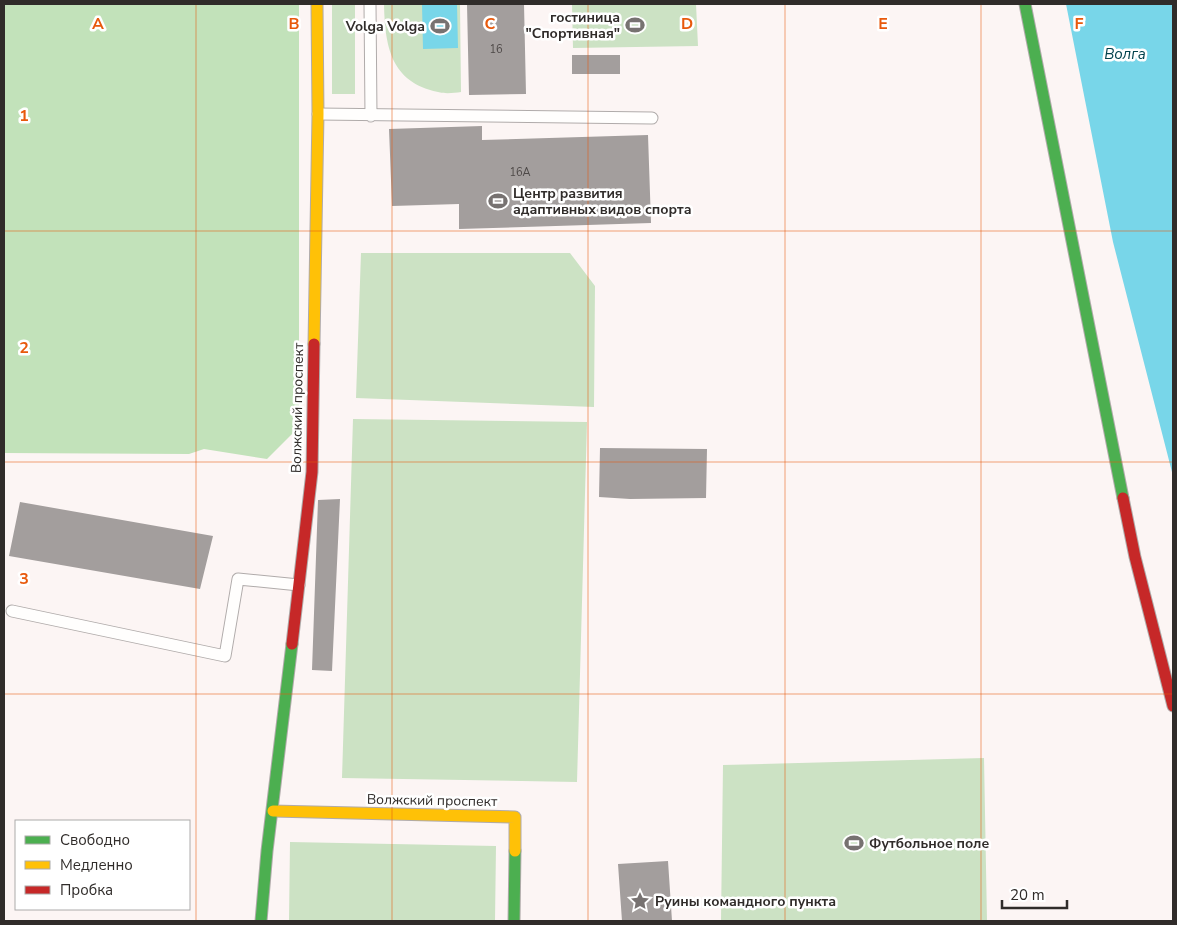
<svg xmlns="http://www.w3.org/2000/svg" width="1177" height="925" viewBox="0 0 1177 925" font-family="'Nunito Sans',sans-serif">
<style>
.green{fill:#cce2c4}
.forest{fill:#c2e2ba}
.water{fill:#78d6e9}
.building{fill:#a39e9d}
.lines{fill:none;stroke-linecap:round;stroke-linejoin:round}
.lane-casing{stroke:#b0abaa;stroke-width:13}
.fast-casing{stroke:#b0abaa;stroke-width:13}
.slow-casing{stroke:#b0abaa;stroke-width:13}
.jam-casing{stroke:#b0abaa;stroke-width:13}
.lane{stroke:#fffefd;stroke-width:11}
.fast{stroke:#4caf50;stroke-width:11}
.slow{stroke:#ffc107;stroke-width:11}
.jam{stroke:#c62828;stroke-width:11}
.grid{fill:none;stroke:#e8590c;stroke-width:1;stroke-opacity:0.55}
.labels{text-anchor:middle;stroke-width:5;stroke-linejoin:round;paint-order:stroke}
.number-label{font-size:11px;fill:#4d4847}
.poi-label{font-size:14px;font-weight:bold;fill:#302c2a;stroke:#fff;text-anchor:start}
.street-label{font-size:14px;fill:#302c2a;stroke:#fff}
.water-label{font-size:15px;font-style:italic;fill:#01414c;stroke:#fff}
.grid-label{font-size:16px;text-anchor:middle;font-weight:bold;fill:#e8590c;stroke:#fff;stroke-width:5;stroke-linejoin:round;paint-order:stroke}
</style>
<rect width="100%" height="100%" fill="#fcf5f4"/>
<path class="green" d="M332,4H355V94H332Z
M384,4H460L461,92C454,93 445,94 438,92C390,82 385,45 384,4Z
M572,4H696L698,46L573,48Z
M361,253H570L595,286L594,407L356,398Z
M353,419L587,422L577,782L342,778Z
M984,758L987,921H721L723,765Z
M290,842L496,846L495,921H289Z"/>
<path class="forest" d="M4,4H299V427L267,459L204,449L189,454L4,453Z"/>
<path class="water" d="M422,4H457L458,48L423,49Z
M1066,4H1173V476L1113,242Z"/>
<path class="building" d="M467,4H524L526,94L469,95Z
M572,55H620V74H572Z
M482,126V140L648,135L651,223L459,229V204L392,206L389,129Z
M600,448L707,449L706,498L630,499L599,497Z
M340,499L332,671L312,670L318,500Z
M20,502L213,536L200,589L9,556Z
M668,861L672,921H622L618,864Z"/>
<g class="lines">
<g class="lane-casing">
<path id="lane" d="M370,4L371,116
M318,114L652,118
M12,611L225,656L238,579L299,585"/>
</g>
<g class="fast-casing">
<path id="fast" d="M1025,4L1123,498
M261,921L267,851L292,644
M514,921L515,851"/>
</g>
<g class="slow-casing">
<path id="slow" d="M314,344L318,114L317,4
M273,811L515,817V851"/>
</g>
<g class="jam-casing">
<path id="jam" d="M1123,498L1135,557L1173,706
M292,644L312,472L314,344"/>
</g>
<use href="#lane" class="lane"/>
<use href="#fast" class="fast"/>
<use href="#slow" class="slow"/>
<use href="#jam" class="jam"/>
</g>
<path class="grid" d="M196,4V921M392,4V921M588,4V921M785,4V921M981,4V921M4,231H1173M4,462H1173M4,694H1173"/>
<defs>
<g id="stadium-bare" transform="scale(1.5)"><path d="M0-5a6.5 5 0 1 0 0 10a6.5 5 0 1 0 0-10ZM-3.5-1.8h7v3.6h-7Z" fill="#777271" stroke="#fff" stroke-width="2.5" paint-order="stroke"/></g>
<g id="sight-bare" transform="scale(1.5)"><path d="M0-6L1.8-2.2L6-1.7L2.9 1.2L3.7 5.4L0 3.3L-3.7 5.4L-2.9 1.2L-6-1.7L-1.8-2.2Z" fill="#777271" stroke="#fff" stroke-width="2.5" paint-order="stroke"/></g>
</defs>
<g fill-rule="evenodd">
<use href="#stadium-bare" x="635" y="25"/>
<use href="#stadium-bare" x="440" y="26"/>
<use href="#stadium-bare" x="498" y="201"/>
<use href="#stadium-bare" x="854" y="843"/>
<use href="#sight-bare" x="640" y="901"/>
</g>
<g class="labels">
<g class="number-label">
<text x="496" y="53">16</text>
<text x="520" y="176">16А</text>
</g>
<g class="poi-label">
<text x="620" y="22" text-anchor="end">гостиница<tspan x="620" dy="16">"Спортивная"</tspan></text>
<text x="425" y="31" text-anchor="end">Volga Volga</text>
<text x="513" y="198">Центр развития<tspan x="513" dy="16">адаптивных видов спорта</tspan></text>
<text x="869" y="848">Футбольное поле</text>
<text x="655" y="906">Руины командного пункта</text>
</g>
<g class="street-label">
<text transform="translate(297 408) rotate(-89)" y="5">Волжский проспект</text>
<text transform="translate(432 800) rotate(1)" y="5">Волжский проспект</text>
</g>
<g class="water-label">
<text x="1125" y="59">Волга</text>
</g>
</g>
<g class="grid-label">
<text x="98" y="29">A</text>
<text x="294" y="29">B</text>
<text x="490" y="29">C</text>
<text x="687" y="29">D</text>
<text x="883" y="29">E</text>
<text x="1079" y="29">F</text>
<text x="24" y="121">1</text>
<text x="24" y="353">2</text>
<text x="24" y="584">3</text>
</g>
<rect width="1177" height="925" fill="none" stroke="#302c2a" stroke-width="10"/>
<rect x="15" y="820" width="175" height="90" fill="#ffffff" stroke="#acabaa"/>
<rect x="25" y="836" width="25" height="8" fill="#4caf50" stroke="#acabaa"/>
<text x="60" y="845" font-size="15" fill="#302c2a">Свободно</text>
<rect x="25" y="861" width="25" height="8" fill="#ffc107" stroke="#acabaa"/>
<text x="60" y="870" font-size="15" fill="#302c2a">Медленно</text>
<rect x="25" y="886" width="25" height="8" fill="#c62828" stroke="#acabaa"/>
<text x="60" y="895" font-size="15" fill="#302c2a">Пробка</text>
<path d="M1002 900v8h65v-8" fill="none" stroke="#302c2a" stroke-width="2.5"/>
<text x="1010" y="900" font-size="15" fill="#302c2a" stroke="#ffffff" stroke-width="4" paint-order="stroke">20 m</text>
</svg>
